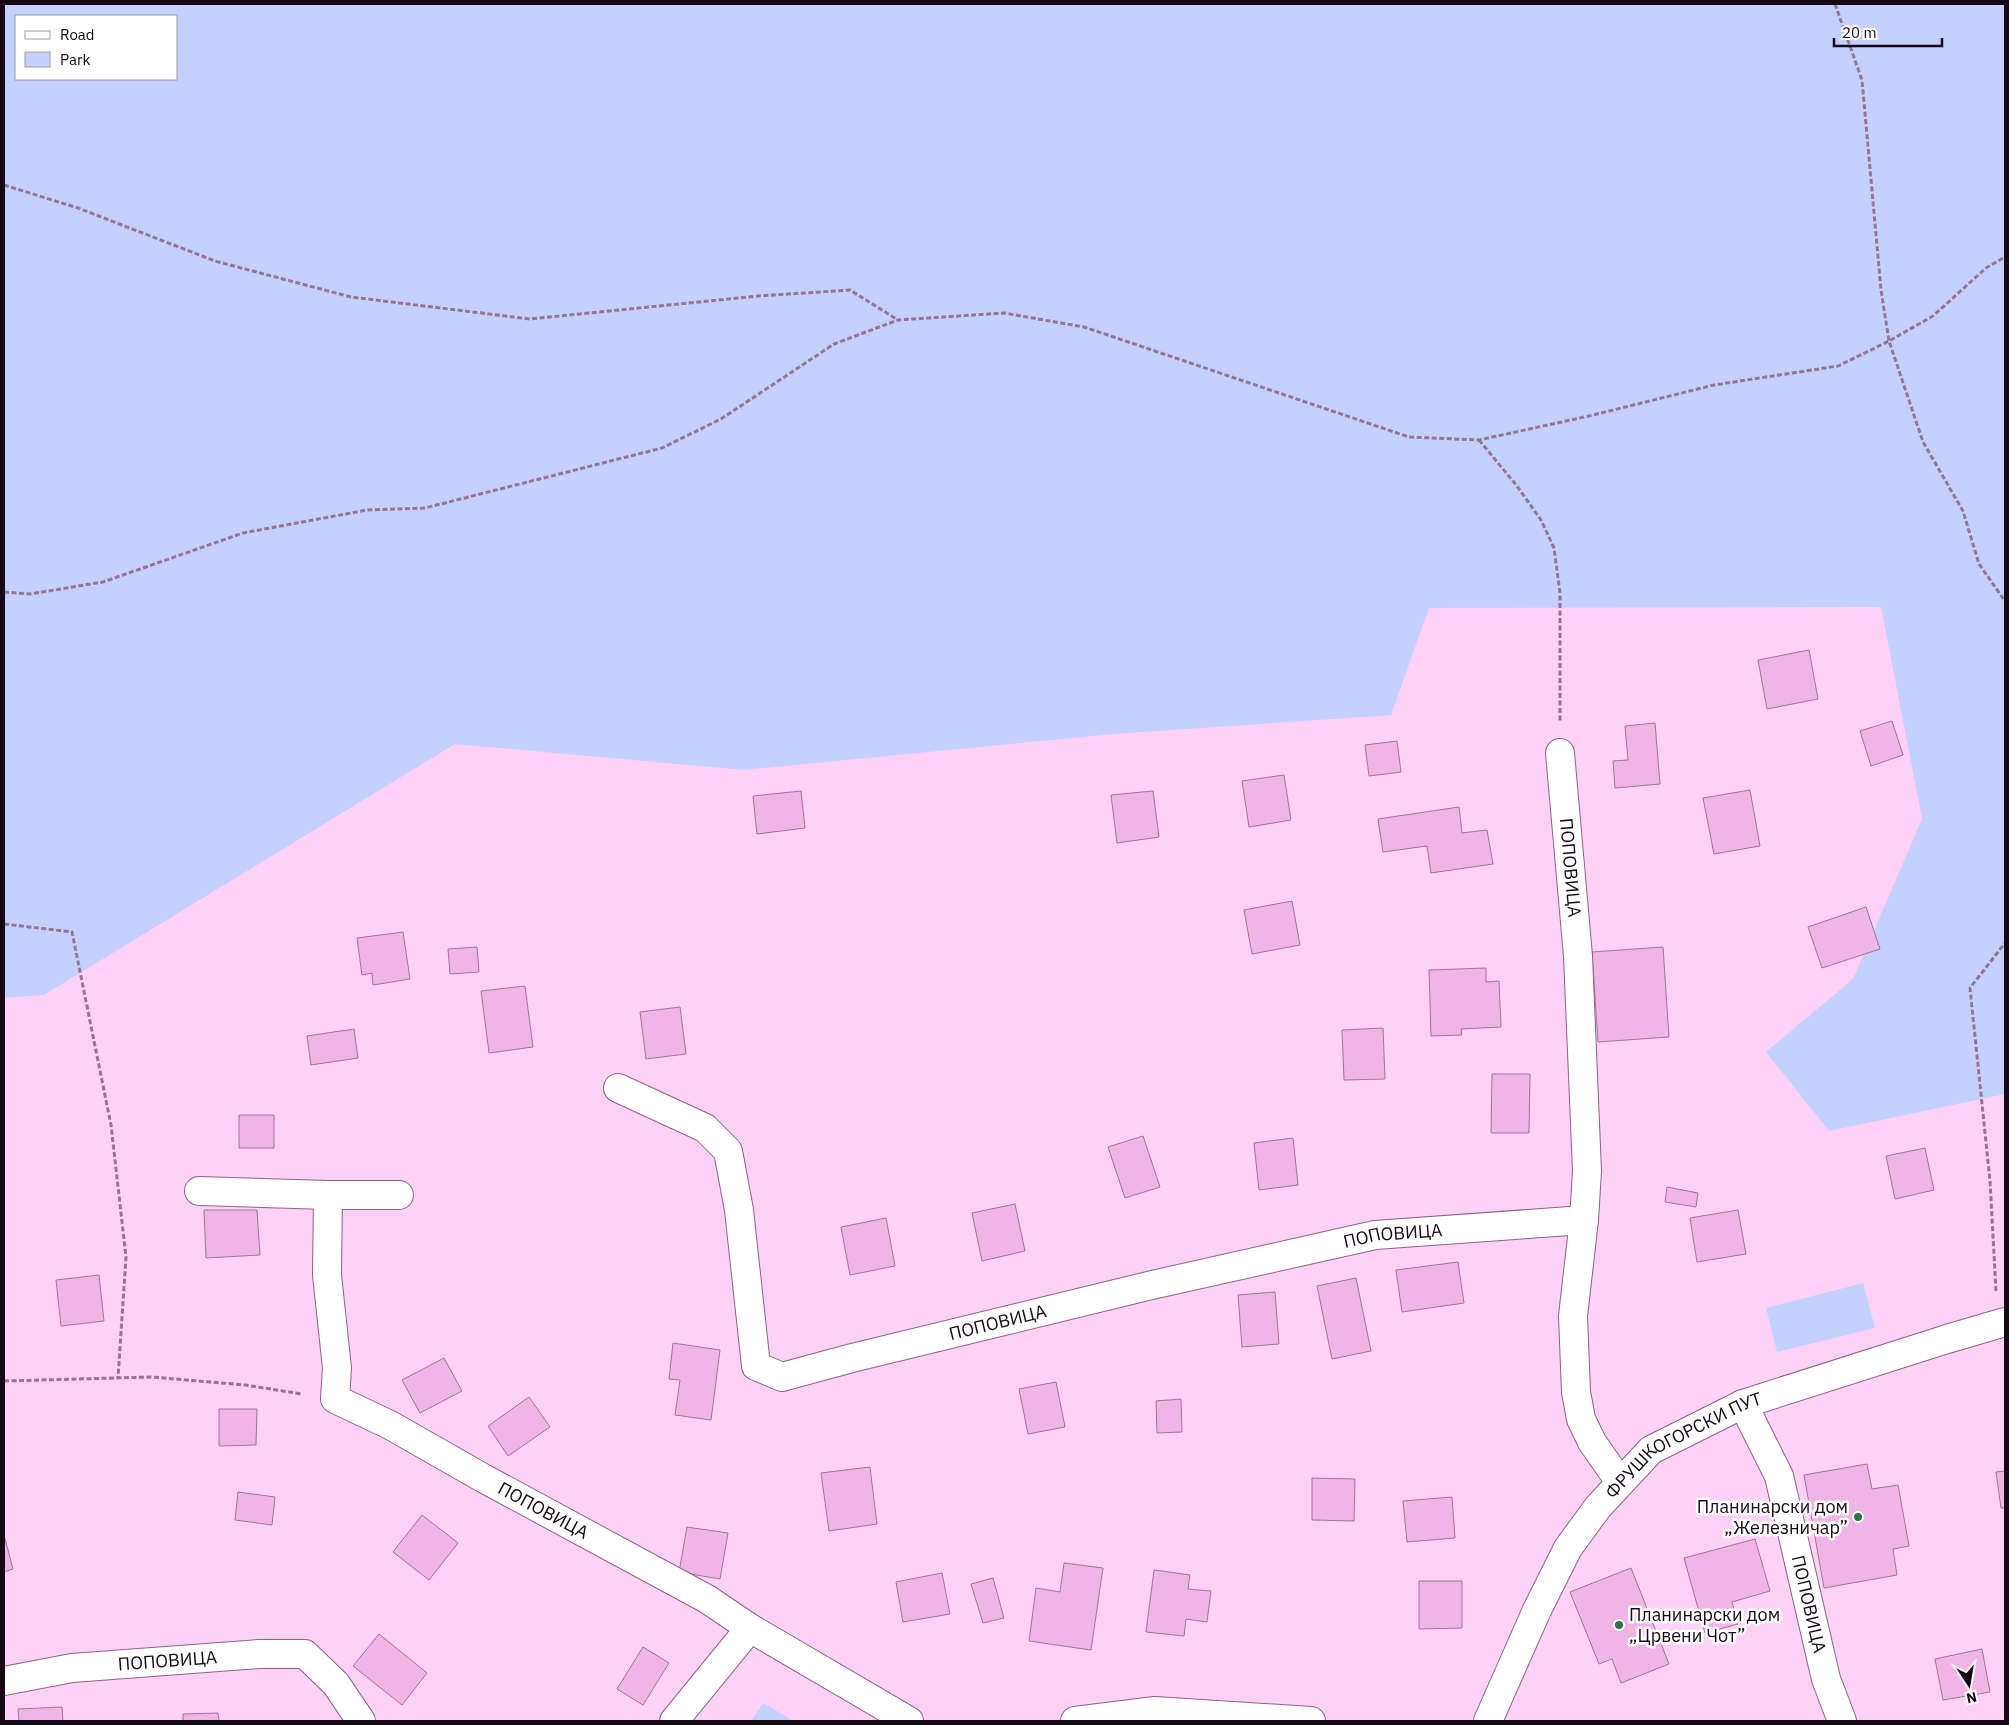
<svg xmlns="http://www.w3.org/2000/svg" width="2009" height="1725" viewBox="0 0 2009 1725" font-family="'IBM Plex Sans',sans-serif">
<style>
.green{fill:#c4d1ff;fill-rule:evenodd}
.building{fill:#f1b4e7;stroke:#9e7597}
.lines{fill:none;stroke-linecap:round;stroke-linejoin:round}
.minor-casing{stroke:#8b6385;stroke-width:30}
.tertiary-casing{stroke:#8b6385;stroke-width:30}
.path{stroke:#95758f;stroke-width:3;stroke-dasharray:5 2.5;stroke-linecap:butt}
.minor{stroke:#fff;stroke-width:28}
.tertiary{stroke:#fff;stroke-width:28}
.poi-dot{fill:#297544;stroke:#fff;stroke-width:2}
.labels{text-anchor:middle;stroke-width:5;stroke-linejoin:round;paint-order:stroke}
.street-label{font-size:18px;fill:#160714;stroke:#fff}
.poi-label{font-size:18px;fill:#160714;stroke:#fff;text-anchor:end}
</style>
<rect width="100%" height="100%" fill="#ffd1f6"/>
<path class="green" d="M4,4H2005V1094L1829,1131L1766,1052L1853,979L1922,819L1881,607L1429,608L1391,715L1113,734L744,770L455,744L44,995L4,998ZM16,16H176V79H16Z
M1863,1283L1875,1328L1777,1352L1766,1308Z
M763,1703L794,1721H751Z"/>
<path class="building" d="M1809,650L1818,699L1767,709L1758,660Z
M1892,721L1903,755L1871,766L1860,731Z
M1655,723L1660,784L1615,788L1613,761L1628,760L1625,726Z
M1397,741L1401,772L1369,776L1365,745Z
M1284,775L1291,820L1249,827L1242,781Z
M1750,790L1760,846L1714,854L1703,798Z
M801,791L805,828L757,834L753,796Z
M1153,791L1159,837L1117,843L1111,795Z
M1459,807L1462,833L1487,830L1493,864L1431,873L1427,846L1383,852L1378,819Z
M1292,901L1300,945L1252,954L1244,910Z
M1866,907L1880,949L1822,968L1808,927Z
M403,932L410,979L373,985L372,973L362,975L357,938Z
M477,947L479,972L450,974L448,949Z
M1663,947L1669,1037L1598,1042L1592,952Z
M1486,968V982L1499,981L1501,1027L1461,1029L1462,1035L1431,1036L1429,970Z
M525,986L533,1047L489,1053L481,991Z
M680,1007L686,1054L646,1059L640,1012Z
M1383,1028L1385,1079L1344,1080L1342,1030Z
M354,1029L358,1058L311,1065L307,1036Z
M1492,1074H1530L1529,1133H1491Z
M239,1115H274V1148H239Z
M1143,1136L1160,1187L1125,1198L1108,1147Z
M1293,1138L1298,1185L1259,1190L1254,1143Z
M1925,1148L1934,1190L1895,1199L1886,1156Z
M1667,1187L1698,1193L1696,1207L1665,1202Z
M1015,1204L1025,1251L982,1261L972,1213Z
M204,1210H257L260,1255L206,1258Z
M1738,1210L1746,1254L1697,1262L1690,1218Z
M886,1218L895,1266L850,1275L841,1227Z
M1458,1262L1464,1303L1402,1312L1396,1270Z
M99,1275L104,1321L61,1326L56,1280Z
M1356,1278L1371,1351L1332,1359L1317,1286Z
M1275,1292L1279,1344L1242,1347L1238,1295Z
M673,1343L720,1350L711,1420L675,1415L680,1380L669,1379Z
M444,1358L462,1391L420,1413L402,1380Z
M1056,1382L1065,1427L1028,1434L1019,1389Z
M529,1397L550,1427L508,1456L488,1426Z
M1181,1399L1182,1432L1157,1433L1156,1401Z
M219,1409H257L256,1445L219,1446Z
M1867,1464L1872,1489L1898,1485L1909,1546L1893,1549L1897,1575L1824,1588L1804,1475Z
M870,1467L877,1524L829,1531L821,1473Z
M2005,1471V1508H2001L1996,1472Z
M1312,1478L1355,1479L1354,1521L1312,1520Z
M238,1492L275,1497L272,1525L235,1520Z
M1452,1497L1455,1538L1407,1542L1403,1501Z
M422,1515L458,1543L429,1580L393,1552Z
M687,1527L728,1533L720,1579L679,1572Z
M4,1535L13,1569L4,1572Z
M1755,1539L1770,1591L1732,1602L1738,1624L1705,1633L1684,1558Z
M1064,1563L1103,1568L1091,1650L1029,1641L1036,1588L1060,1592Z
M1631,1568L1669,1664L1621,1683L1612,1659L1599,1664L1570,1592Z
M1154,1570L1190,1575L1188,1589L1211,1591L1207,1622L1186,1619L1184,1636L1146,1632Z
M942,1573L950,1614L903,1622L896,1582Z
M993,1578L1004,1618L983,1623L971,1584Z
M1419,1581H1462V1628L1419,1629Z
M379,1634L427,1673L402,1705L353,1666Z
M643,1647L669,1663L643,1705L617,1689Z
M1982,1649L1990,1692L1943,1700L1935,1659Z
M62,1707L63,1721H19L18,1709Z
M218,1713L219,1721H183V1714Z"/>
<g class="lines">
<g class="minor-casing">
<g id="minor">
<path id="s1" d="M1560,753L1578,956L1587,1171L1584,1220L1573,1316L1576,1392L1581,1419L1592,1442L1620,1482"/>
<path id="s2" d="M618,1088L705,1128L728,1151L739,1210L756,1366L782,1377L852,1358L1152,1285L1375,1235L1584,1220"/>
<path d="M199,1191L328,1195"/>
<path id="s3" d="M399,1195H328L327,1275L337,1368L335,1399L390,1425L483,1478L707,1599L750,1628L909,1721"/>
<path id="s4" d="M1743,1404L1779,1476L1826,1679L1842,1721"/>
<path id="s5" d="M4,1681L72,1668L259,1654H305L336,1684L361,1721"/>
<path d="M674,1721L750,1628"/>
<path d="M1075,1721L1155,1711L1311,1721"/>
</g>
</g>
<g class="tertiary-casing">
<g id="tertiary">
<path id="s6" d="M1488,1721L1537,1610L1568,1548L1598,1507L1651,1450L1743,1404L1947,1339L2005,1322"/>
</g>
</g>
<path class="path" d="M1835,4L1862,80L1881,290L1889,341L1923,442L1963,511L1979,564L2005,601
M4,185L78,208L215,261L351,297L530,319L758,296L850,290L898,320
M1479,440L1517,486L1541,520L1554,548L1560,593V723
M4,592L30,594L103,582L243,533L367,510L425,508L662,448L721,419L834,344L898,320L1004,313L1084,327L1409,437L1479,440L1589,416L1714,385L1838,366L1889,341L1933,316L1986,268L2005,257
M4,924L72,932L111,1125L126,1257L118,1378
M1996,1291L1990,1181L1970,988L2005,943
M4,1381L152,1377L245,1385L302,1394"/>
<use href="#minor" class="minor"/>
<use href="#tertiary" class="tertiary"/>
</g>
<g class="poi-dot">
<circle cx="1858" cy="1517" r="5"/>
<circle cx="1619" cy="1625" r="5"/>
</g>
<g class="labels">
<g class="street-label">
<text dy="6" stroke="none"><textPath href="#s1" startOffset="115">ПОПОВИЦА</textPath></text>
<text dy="6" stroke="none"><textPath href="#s2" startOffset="1001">ПОПОВИЦА</textPath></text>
<text dy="6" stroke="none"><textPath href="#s2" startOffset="596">ПОПОВИЦА</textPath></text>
<text dy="6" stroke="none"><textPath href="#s6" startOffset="349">ФРУШКОГОРСКИ ПУТ</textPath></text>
<text dy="6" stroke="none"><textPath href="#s3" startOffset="512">ПОПОВИЦА</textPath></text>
<text dy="6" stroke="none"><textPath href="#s4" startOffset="212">ПОПОВИЦА</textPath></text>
<text dy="6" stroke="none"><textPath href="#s5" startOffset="165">ПОПОВИЦА</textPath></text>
</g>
<g class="poi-label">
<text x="1848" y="1513">Планинарски дом<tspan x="1848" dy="21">„Железничар”</tspan></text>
<text x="1629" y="1621" text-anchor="start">Планинарски дом<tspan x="1629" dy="21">„Црвени Чот”</tspan></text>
</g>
</g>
<rect width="2009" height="1725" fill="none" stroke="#160714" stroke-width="10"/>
<rect x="15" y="15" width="162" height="65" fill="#ffffff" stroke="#a29ca1"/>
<rect x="25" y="31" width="25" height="8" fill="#ffffff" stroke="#a29ca1"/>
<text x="60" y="40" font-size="15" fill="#160714">Road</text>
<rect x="25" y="52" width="25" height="15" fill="#c4d1ff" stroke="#a29ca1"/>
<text x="60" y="65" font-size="15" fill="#160714">Park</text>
<g transform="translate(1969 1685) rotate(168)" stroke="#ffffff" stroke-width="4" paint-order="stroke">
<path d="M0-4L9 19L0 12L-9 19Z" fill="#160714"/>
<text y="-8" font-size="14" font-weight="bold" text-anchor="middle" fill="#160714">N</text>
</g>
<path d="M1834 38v8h108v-8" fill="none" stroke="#160714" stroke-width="2.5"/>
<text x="1842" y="38" font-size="15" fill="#160714" stroke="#ffffff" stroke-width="4" paint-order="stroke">20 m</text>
</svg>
